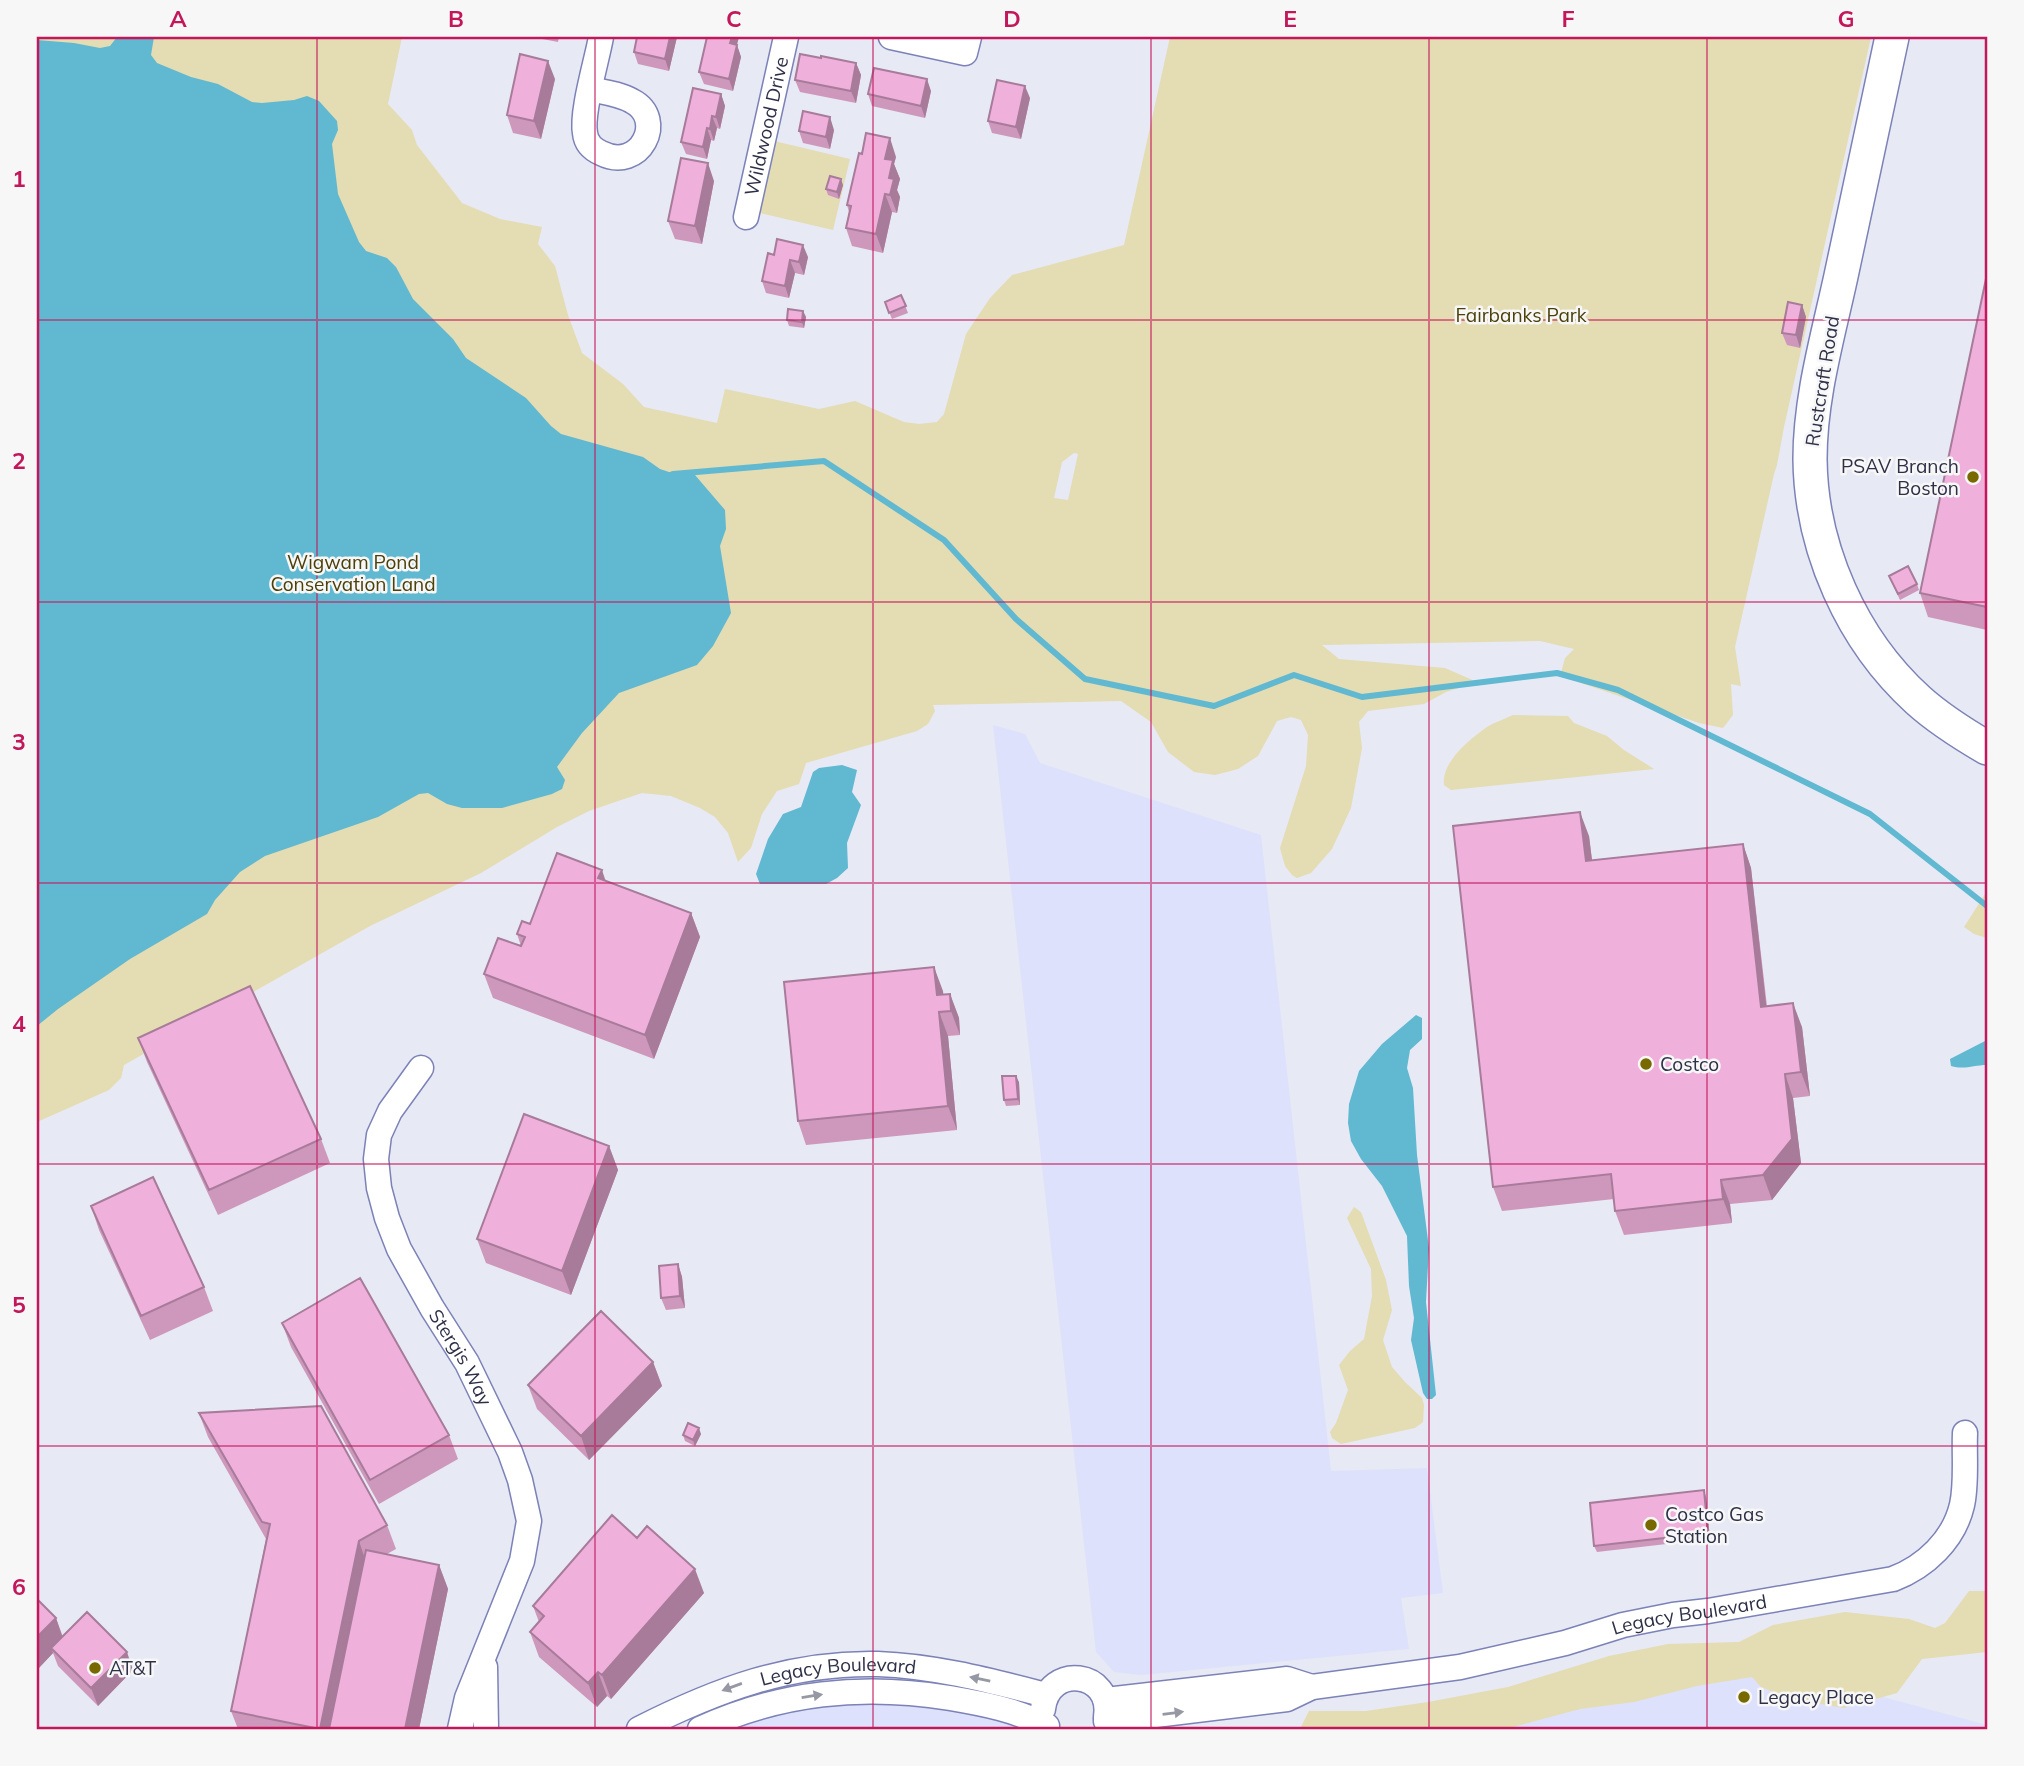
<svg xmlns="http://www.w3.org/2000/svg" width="2024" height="1766" viewBox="0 0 2024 1766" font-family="Mulish,sans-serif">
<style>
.built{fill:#dde1fc}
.green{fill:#e4dcb2;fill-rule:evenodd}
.water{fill:#60b8d1}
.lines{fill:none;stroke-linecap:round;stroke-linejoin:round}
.stream{stroke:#60b8d1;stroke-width:6}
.street-casing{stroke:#7c82b7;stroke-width:27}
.secondary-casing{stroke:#7c82b7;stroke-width:36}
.street{stroke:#fff;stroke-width:24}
.secondary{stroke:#fff;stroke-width:33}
.wall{fill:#ce97bc}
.shaded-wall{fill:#a77b99}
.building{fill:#efb0db;stroke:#a77b99;stroke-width:2}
.oneway{fill:#9698a3}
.grid{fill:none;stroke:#c2185b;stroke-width:2;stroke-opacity:0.55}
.poi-dot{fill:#786800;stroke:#f7f7f7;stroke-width:2.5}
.labels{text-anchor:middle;stroke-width:5;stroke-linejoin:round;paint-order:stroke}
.street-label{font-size:19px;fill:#2e3047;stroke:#f7f7f7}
.park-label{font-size:19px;fill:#4b4108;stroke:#f7f7f7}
.poi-label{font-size:19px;fill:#2e3047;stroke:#f7f7f7;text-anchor:start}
.neatline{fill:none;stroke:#c2185b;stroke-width:2.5}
.grid-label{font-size:23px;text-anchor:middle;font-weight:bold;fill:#c2185b}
</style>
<rect width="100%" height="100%" fill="#e7e9f5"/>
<path class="built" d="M993,725L1025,734L1040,763L1261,835L1331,1471L1427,1468L1443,1593L1401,1598L1409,1649L1141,1675L1114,1672L1096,1652Z
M1775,1668L1987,1725V1729H1418Z
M878,1691L1050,1729H700Z"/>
<path class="green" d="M37,37H402L388,104L412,130L417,145L462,203L500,219L542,227L538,244L555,266L568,315L582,353L623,384L644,407L717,423L725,389L819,409L855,401L904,422L919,424L937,422L944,414L966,334L990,298L1012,275L1124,245L1170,37H1871L1784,427L1777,465L1774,474L1735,647L1741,686L1731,684L1733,715L1723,728L1699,723L1572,680L1561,673L1565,658L1574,649L1540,641L1322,645L1339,659L1445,668L1477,682L1446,692L1424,704L1368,711L1359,722L1362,748L1351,808L1332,849L1311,873L1297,878L1292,875L1285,866L1280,848L1306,766L1308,735L1301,720L1291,717L1277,721L1258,756L1238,769L1215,775L1194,772L1168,752L1151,722L1121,701L933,705L935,711L928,724L917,731L806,763L799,784L777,791L762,814L751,848L738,862L728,833L715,817L700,808L671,796L642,793L621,800L589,811L557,827L481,873L370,926L124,1065L121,1078L109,1090L37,1122ZM1074,453L1078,454L1068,500L1054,498L1062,462Z
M774,141L850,159L833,230L756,212Z
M1513,715L1568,716L1574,723L1607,736L1624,750L1654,769L1451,790L1444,785C1441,762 1470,739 1487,727C1495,722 1505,719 1513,715Z
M1987,891V938L1974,934L1964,927Z
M1354,1207L1361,1212L1386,1280L1392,1310L1383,1340L1392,1367L1405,1382L1422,1398L1424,1405L1423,1422L1415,1428L1341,1444L1332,1438L1330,1432L1336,1423L1348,1390L1339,1365L1350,1351L1364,1339L1372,1296L1371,1269L1347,1218Z
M1969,1591H1987V1652L1922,1659L1897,1693L1844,1708L1788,1698L1761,1687L1752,1677L1697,1686L1634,1702L1580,1709L1505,1729H1300L1309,1711H1366L1428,1702L1508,1687L1609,1656L1668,1644L1739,1642L1773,1625L1845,1612L1909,1619L1935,1628L1945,1623Z"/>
<path class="water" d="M117,37H154L151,55L157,63L191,77L218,84L252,102L262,103L294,100L307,96L319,101L337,121L338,130L332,144L338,194L359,242L366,251L387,258L396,267L413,299L453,339L466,358L526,398L551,426L561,434L643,457L660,469L669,472L695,475L725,510L726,529L720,546L731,613L713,646L697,665L619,693L582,733L557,767L565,780L562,789L552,794L502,808H462L447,804L428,793L419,794L378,817L265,856L240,872L215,900L207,914L130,959L58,1009L37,1026V40L74,43L100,48L110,46Z
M842,765L857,770L852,792L861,805L847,843L848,868L837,878L826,884H760L756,874L768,839L783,814L801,807L813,772L819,768Z
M1416,1015L1422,1018V1039L1410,1050L1407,1068L1413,1088L1417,1155L1429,1248L1426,1302L1436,1395L1432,1399H1427L1423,1393L1411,1340L1414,1318L1409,1286L1407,1236L1382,1186L1361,1159L1351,1141L1348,1123L1349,1104L1359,1071L1382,1044Z
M1987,1040V1065C1973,1065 1965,1070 1951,1066L1950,1059Z"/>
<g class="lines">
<path class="stream" d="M673,474L824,461L944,540L1016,619L1085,679L1214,706L1294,675L1362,697L1557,673L1618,690L1870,814L1987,906"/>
<g class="street-casing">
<g id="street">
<path d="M891,37L965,53L969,37"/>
<path d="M590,89C604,92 620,94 632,101C667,119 640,173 601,153C592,149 586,143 585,133C581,112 597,60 601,37"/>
<path id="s1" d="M746,217L786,37"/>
<path id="s2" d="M421,1068L390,1111L379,1135L376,1159L379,1188L387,1218L399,1249L432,1308L467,1363L510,1452L520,1480L529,1521L522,1561L467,1698L460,1729"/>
<path d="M485,1667L486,1729"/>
<path d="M1106,1700L1287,1679L1312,1687"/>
<path d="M1043,1709C1048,1663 1113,1671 1106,1717"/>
<path id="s3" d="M1106,1721L1287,1699L1312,1687L1460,1667L1565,1643L1623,1625L1673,1615L1708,1611L1893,1579C1925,1567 1954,1540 1962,1505C1967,1483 1964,1456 1965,1433"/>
<path id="s4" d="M639,1729C716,1690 790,1662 878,1664C935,1666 991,1681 1046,1695"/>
<path d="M700,1729C781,1692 862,1684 950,1698C985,1704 1016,1710 1047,1726"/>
</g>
</g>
<g class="secondary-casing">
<path id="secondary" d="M1892,37C1875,116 1858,196 1841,276C1828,336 1810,397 1810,459C1811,549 1852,640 1918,700C1939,719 1963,734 1987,748"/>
</g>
<use href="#street" class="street"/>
<use href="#secondary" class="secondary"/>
</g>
<path class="wall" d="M532,37H559L558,42Z
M677,37L669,71L638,64L634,52Z
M737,45L741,57L733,91L704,84L699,72Z
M821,58L856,63L861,75L856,103L800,92L795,80Z
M555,79L541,139L513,133L507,115Z
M931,91L925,118L872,106L868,94Z
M721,94L725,106L720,129L717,128L714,141L711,140L707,159L686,154L681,142Z
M1030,98L1021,139L992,133L988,121Z
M834,130L830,149L803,143L799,131Z
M896,157L894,164L900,179L897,190L900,197L897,213L892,212L883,253L852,246L846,228L849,212L847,205Z
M714,181L702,244L675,239L668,221Z
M843,185L839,199L828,195L826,189Z
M774,255L808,257L804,275L795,273L789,298L766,293L762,281Z
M1987,274V630L1928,617L1920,593Z
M901,295L908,313L892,319L885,302Z
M1802,305L1806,317L1800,348L1787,345L1782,333Z
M803,311L806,317L804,328L789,326L787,320Z
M1889,576L1917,584L1919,590L1900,600Z
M1589,836L1592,860L1743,844L1751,868L1767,1006L1802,1027L1810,1096L1793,1098L1801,1163L1772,1200L1730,1204L1732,1223L1624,1235L1615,1211L1614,1199L1502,1211L1493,1187Z
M606,881L691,913L700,937L654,1059L493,998L484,974L521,946L517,934L530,924Z
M934,967L943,995L950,994L959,1018L960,1035L948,1036L957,1130L806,1145L798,1121Z
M138,1038L321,1139L330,1163L218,1215L147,1062Z
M1019,1082L1020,1105L1006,1106L1004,1100Z
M609,1146L618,1170L571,1295L486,1263L477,1239Z
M91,1206L204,1287L213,1311L150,1340L99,1230Z
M678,1264L682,1277L685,1308L666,1310L661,1298Z
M282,1323L449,1435L458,1459L379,1504L291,1347Z
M653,1362L662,1386L589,1460L537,1409L528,1385Z
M199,1413L387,1525L396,1549L387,1554L439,1565L448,1589L419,1729H238L231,1711L266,1539L208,1437Z
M701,1434L695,1446L685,1441L683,1435Z
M1706,1497L1710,1539L1597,1552L1594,1546Z
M637,1538L704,1593L611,1699L607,1696L597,1707L539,1657L530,1632L539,1622L533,1606Z
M56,1618L63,1637L133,1670L98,1706L58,1666L53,1653L37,1670Z"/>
<path class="shaded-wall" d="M670,37H677L669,71L665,59Z
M732,37H739L737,45L741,57L733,91L729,79L730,43Z
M548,61L555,79L541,139L534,121Z
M856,63L861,75L856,103L851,91Z
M927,79L931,91L925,118L921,106Z
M1025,86L1030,98L1021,139L1016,127Z
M721,94L725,106L720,129L716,117Z
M712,116L717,128L714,141L710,129Z
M830,117L834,130L830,149L826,137Z
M707,128L711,140L707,159L703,147Z
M890,138L896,157L894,164L900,179L897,190L900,197L897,213L890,195L889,178L885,159Z
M708,163L714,181L702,244L695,226Z
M841,179L843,185L839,199L837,192Z
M885,194L892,212L883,253L876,234Z
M803,245L808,257L804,275L799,262Z
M790,260L795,273L789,298L785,286Z
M1802,305L1806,317L1800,348L1796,335Z
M803,311L806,317L804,328L802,322Z
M1580,812L1589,836L1595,885L1586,861Z
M1743,844L1751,868L1769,1031L1761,1007Z
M602,870L610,894L598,878Z
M691,913L700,937L654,1059L645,1035Z
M934,967L943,991L945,1011L937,995Z
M950,994L959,1018L960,1035L951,1011Z
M1793,1003L1802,1027L1810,1096L1801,1072Z
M939,1012L948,1036L957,1130L948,1106Z
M1785,1074L1793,1098L1801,1163L1772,1200L1763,1175Z
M1016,1076L1019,1082L1020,1105L1018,1099Z
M609,1146L618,1170L571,1295L562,1271Z
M1721,1180L1730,1204L1732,1223L1723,1199Z
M678,1264L682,1277L685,1308L680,1296Z
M653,1362L662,1386L589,1460L581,1436Z
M699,1428L701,1434L695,1446L693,1440Z
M1704,1490L1706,1497L1710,1539L1708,1533Z
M359,1541L367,1565L334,1729H320Z
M439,1565L448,1589L419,1729H405Z
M695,1569L704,1593L611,1699L602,1675Z
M56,1618L64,1642L51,1648L53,1653L37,1670V1637Z
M127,1652L133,1670L98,1706L91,1688Z
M598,1672L607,1696L597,1707L588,1683Z"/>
<path class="building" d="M637,37H670L665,59L634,52Z
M707,37H732L730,43L737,45L729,79L699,72Z
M520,54L548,61L534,121L507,115Z
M800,54L821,58V56L856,63L851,91L795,80Z
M874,68L927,79L921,106L868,94Z
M997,80L1025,86L1016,127L988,121Z
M693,88L721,94L716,117L712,116L710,129L707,128L703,147L681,142Z
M803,111L830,117L826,137L799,131Z
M866,133L890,138L885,159L893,160L889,178L894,179L890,195L885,194L876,234L846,228L851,206L847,205L859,153L862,154Z
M681,158L708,163L695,226L668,221Z
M830,176L841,179L837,192L826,189Z
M777,239L803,245L799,262L790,260L785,286L762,281L768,253L774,255Z
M1987,274V607L1920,593Z
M901,295L906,306L889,313L885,302Z
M1788,302L1802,305L1796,335L1782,333Z
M788,309L803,311L802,322L787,320Z
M1908,566L1917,584L1898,594L1889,576Z
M1580,812L1586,861L1743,844L1761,1007L1793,1003L1801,1072L1785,1074L1792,1139L1763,1175L1721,1180L1723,1199L1615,1211L1611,1174L1493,1187L1453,826Z
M557,853L602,870L598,878L691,913L645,1035L484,974L498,938L521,946L525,937L517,934L522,921L530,924Z
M934,967L937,995L950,994L951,1011L939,1012L948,1106L798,1121L784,982Z
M250,986L321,1139L209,1190L138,1038Z
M1002,1076H1016L1018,1099L1004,1100Z
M524,1114L609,1146L562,1271L477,1239Z
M153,1177L204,1287L141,1316L91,1206Z
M678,1264L680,1296L661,1298L659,1266Z
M360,1278L449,1435L370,1480L282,1323Z
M601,1311L653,1362L581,1436L528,1385Z
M321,1406L387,1525L359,1541L320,1729L231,1711L270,1524L262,1522L199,1413Z
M688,1423L699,1428L693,1440L683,1435Z
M1704,1490L1708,1533L1594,1546L1590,1503Z
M612,1515L637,1538L647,1526L695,1569L602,1675L598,1672L588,1683L530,1632L544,1616L533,1606Z
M366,1550L439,1565L405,1729H329Z
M37,1599L56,1618L37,1637Z
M87,1612L127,1652L91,1688L51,1648Z"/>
<defs><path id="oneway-solid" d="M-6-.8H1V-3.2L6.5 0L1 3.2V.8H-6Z" transform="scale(1.75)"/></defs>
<g class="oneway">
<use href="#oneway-solid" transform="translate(980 1679) rotate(-168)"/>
<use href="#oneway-solid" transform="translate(732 1687) rotate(160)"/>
<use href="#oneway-solid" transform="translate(812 1696) rotate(-9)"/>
<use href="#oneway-solid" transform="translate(1173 1713) rotate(-7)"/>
</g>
<path class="grid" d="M317,37V1729M595,37V1729M873,37V1729M1151,37V1729M1429,37V1729M1707,37V1729M37,320H1987M37,602H1987M37,883H1987M37,1164H1987M37,1446H1987"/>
<g class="poi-dot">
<circle cx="1973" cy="477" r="7"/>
<circle cx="1646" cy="1064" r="7"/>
<circle cx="1651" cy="1525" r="7"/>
<circle cx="95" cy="1668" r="7"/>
<circle cx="1744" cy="1697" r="7"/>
</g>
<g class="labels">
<g class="street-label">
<text dy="7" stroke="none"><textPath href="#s1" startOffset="93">Wildwood Drive</textPath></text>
<text transform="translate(1822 381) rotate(-81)" y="7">Rustcraft Road</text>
<text dy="7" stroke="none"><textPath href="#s2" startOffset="322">Stergis Way</textPath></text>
<text dy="7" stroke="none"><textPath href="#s3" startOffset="595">Legacy Boulevard</textPath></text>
<text dy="7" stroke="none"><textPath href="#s4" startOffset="210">Legacy Boulevard</textPath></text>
</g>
<g class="park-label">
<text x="1521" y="322">Fairbanks Park</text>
<text x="353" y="569">Wigwam Pond<tspan x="353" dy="22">Conservation Land</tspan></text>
</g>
<g class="poi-label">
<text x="1959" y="473" text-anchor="end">PSAV Branch<tspan x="1959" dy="22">Boston</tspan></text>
<text x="1660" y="1071">Costco</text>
<text x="1665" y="1521">Costco Gas<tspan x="1665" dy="22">Station</tspan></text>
<text x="109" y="1675">AT&amp;T</text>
<text x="1758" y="1704">Legacy Place</text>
</g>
</g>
<rect width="2024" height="1766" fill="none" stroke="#f7f7f7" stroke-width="77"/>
<rect x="38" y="38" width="1948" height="1690" class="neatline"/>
<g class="grid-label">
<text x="178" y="27">A</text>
<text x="456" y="27">B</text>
<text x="734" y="27">C</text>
<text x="1012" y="27">D</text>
<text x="1290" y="27">E</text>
<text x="1568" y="27">F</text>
<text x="1846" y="27">G</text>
<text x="19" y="187">1</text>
<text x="19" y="469">2</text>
<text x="19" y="750">3</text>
<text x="19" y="1032">4</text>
<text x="19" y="1313">5</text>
<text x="19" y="1595">6</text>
</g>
</svg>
